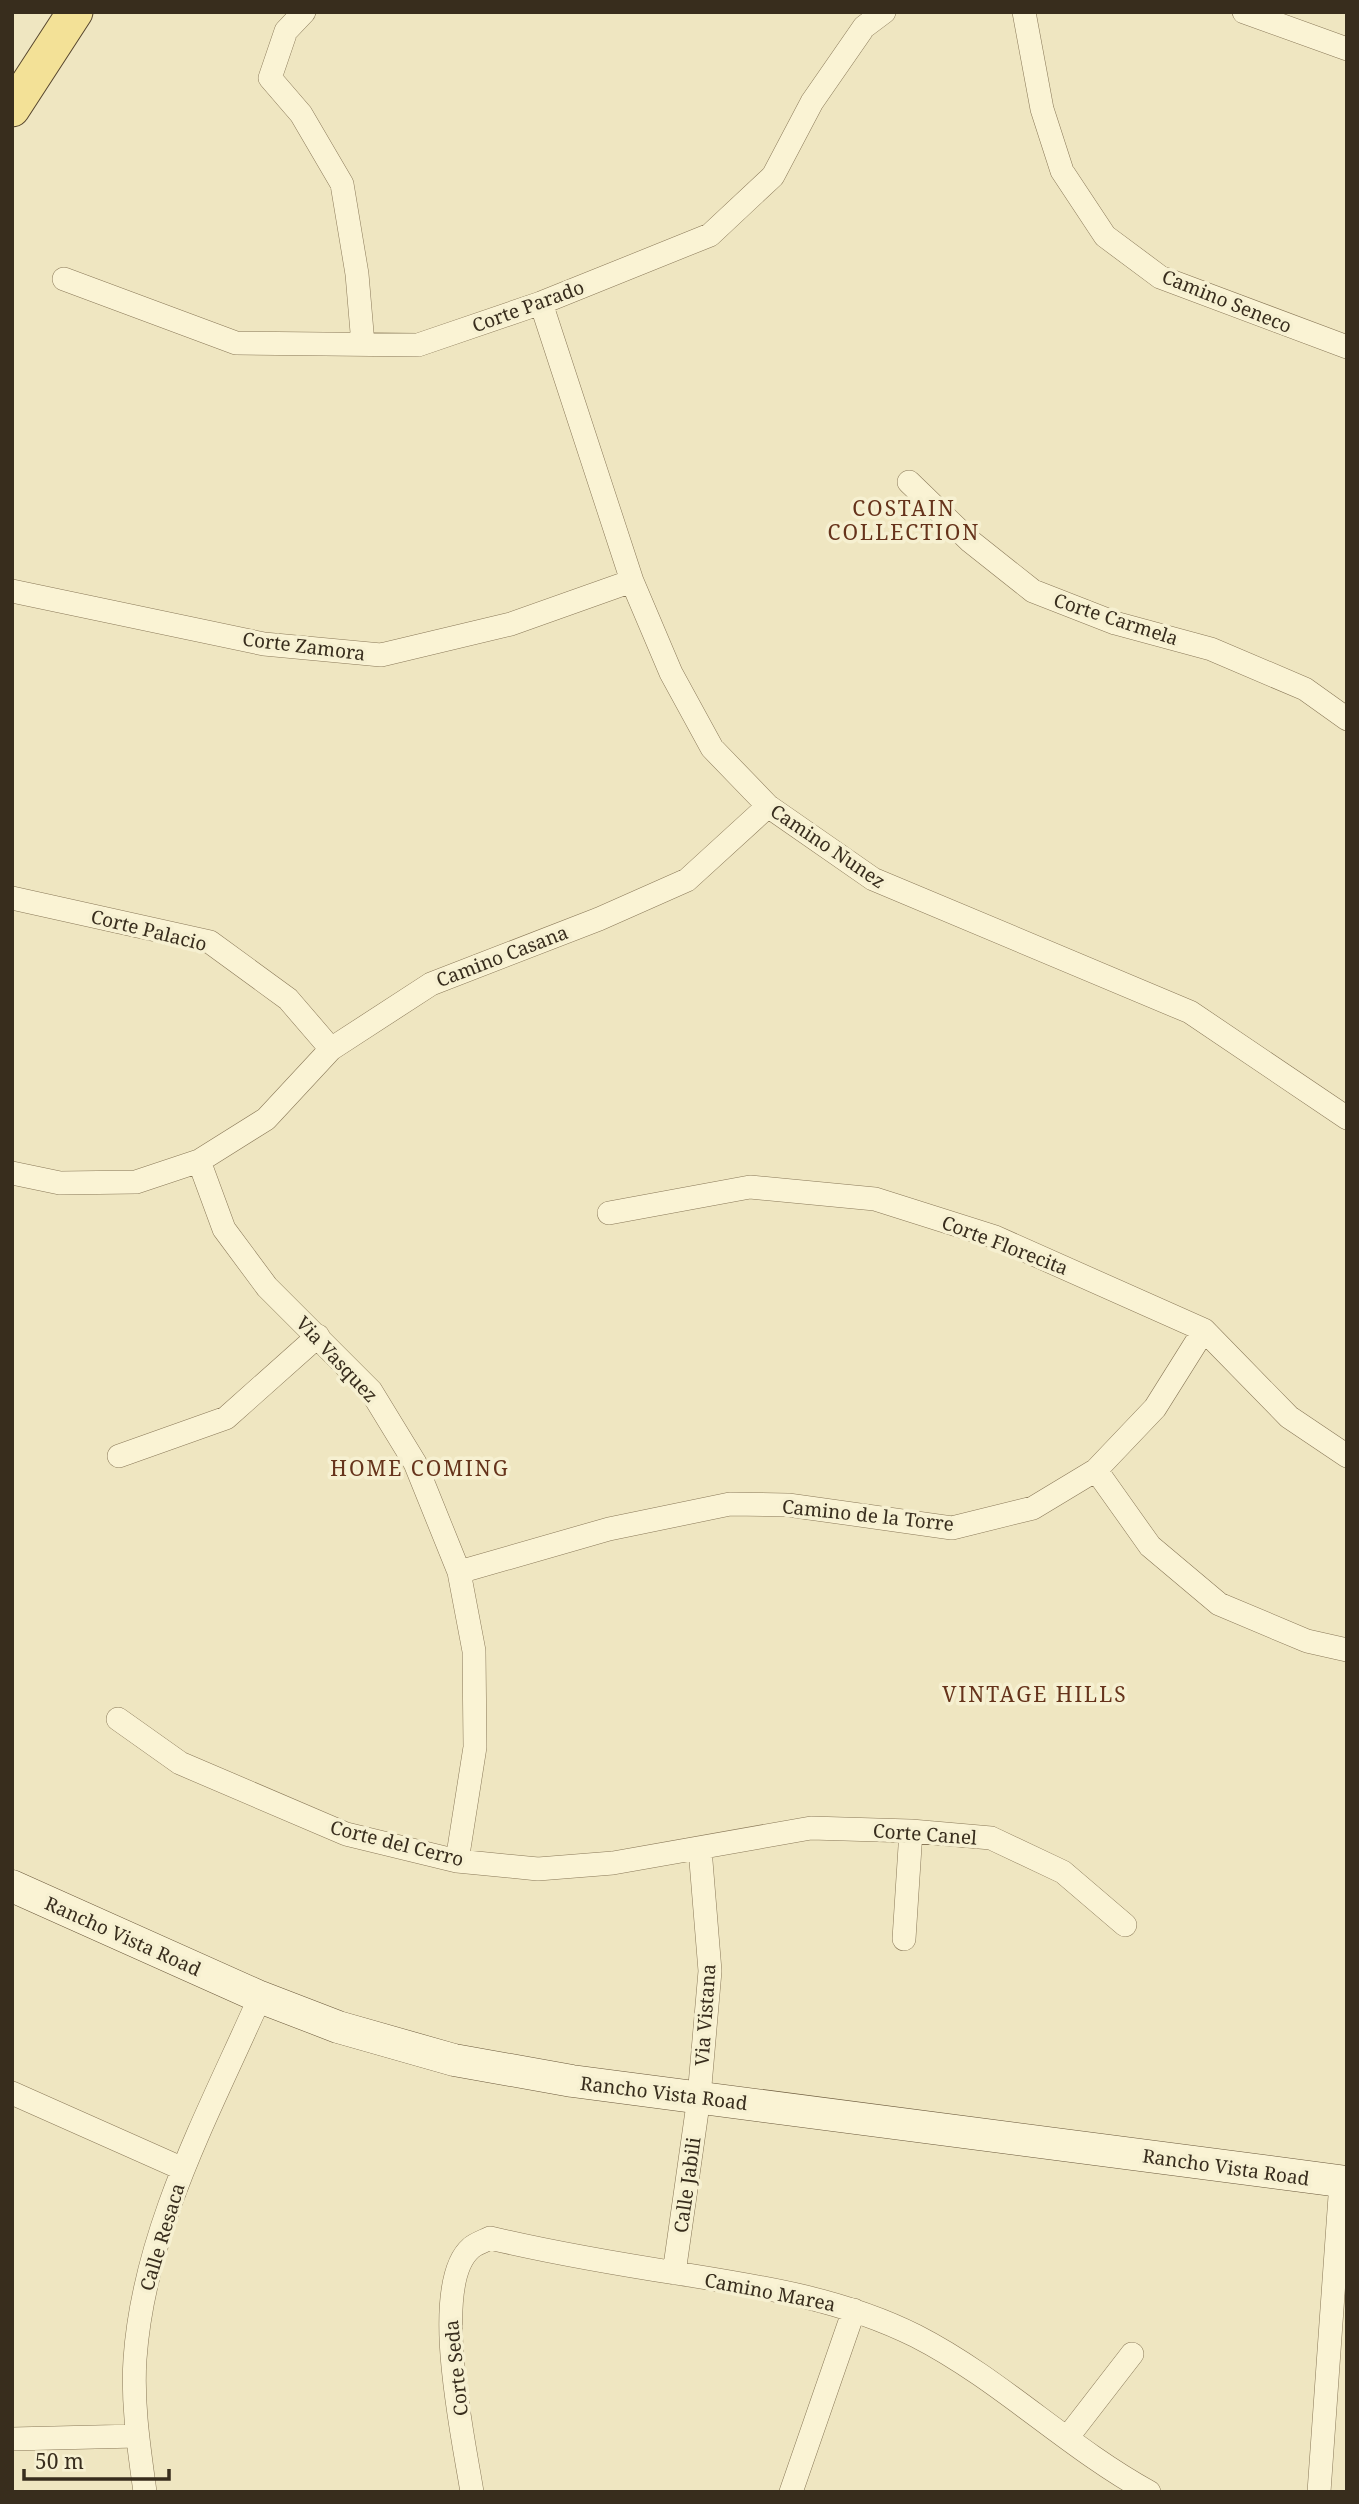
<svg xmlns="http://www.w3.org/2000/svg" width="1359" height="2504" viewBox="0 0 1359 2504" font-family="'Noto Serif',serif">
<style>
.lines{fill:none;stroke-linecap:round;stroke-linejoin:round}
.street-casing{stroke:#897858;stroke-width:24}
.secondary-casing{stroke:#6a583b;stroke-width:33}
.primary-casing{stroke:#56452d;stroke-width:37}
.street{stroke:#faf3d4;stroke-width:23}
.secondary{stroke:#faf3d4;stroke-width:32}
.primary{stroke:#f3e197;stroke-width:35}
.labels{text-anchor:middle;stroke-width:7;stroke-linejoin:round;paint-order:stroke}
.street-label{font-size:19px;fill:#382d1d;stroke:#f6f0d1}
.neighbourhood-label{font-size:21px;letter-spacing:2px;fill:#66331b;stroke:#f6f0d1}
</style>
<rect width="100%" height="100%" fill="#efe6c1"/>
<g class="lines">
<g class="street-casing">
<path id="street" d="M304,12L286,31L270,78L301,114L342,184L357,274L363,344
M1024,12L1042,109L1062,171L1105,236L1160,277L1347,347
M1244,12L1347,49
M64,279L236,343L418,345L541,303L710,235L773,176L812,102L864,27L884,12
M541,303L632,581L671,673L712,748L768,806L873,879L1190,1012L1347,1118
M909,482L970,541L1033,591L1115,623L1211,649L1305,689L1347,719
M12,591L264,644L381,655L511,624L632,581
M12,898L210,942L288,999L331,1049
M199,1161L224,1229L267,1287L371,1391L415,1463L459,1572L474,1651L475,1747L457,1861
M12,1173L60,1183L136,1182L199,1161L266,1119L331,1049L431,984L599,919L687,880L768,806
M609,1213L750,1187L875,1199L995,1237L1204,1330L1289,1417L1347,1456
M119,1456L226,1418L318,1336
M1096,1470L1150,1546L1219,1604L1307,1641L1347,1650
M459,1572L609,1529L730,1504L788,1505L952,1528L1033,1508L1096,1470L1155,1408L1204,1330
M118,1719L180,1763L346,1834L457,1861L538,1869L613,1863L811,1828L911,1831L991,1838L1063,1872L1125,1925
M904,1939L911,1831
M12,2093L183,2169
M674,2273L699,2097L710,1971L700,1849
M1067,2438L1132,2354
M12,2439L137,2436
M145,2492C139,2448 132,2403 135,2359C144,2230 209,2113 260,1997
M472,2492C464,2441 429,2284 471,2248C475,2244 484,2241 490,2238C553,2253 618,2264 682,2274C763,2287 842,2299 916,2336C1000,2379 1067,2447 1149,2492
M791,2492L854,2310
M1319,2492L1341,2182"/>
</g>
<g class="secondary-casing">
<path id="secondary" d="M12,1886L260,1997L338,2027L454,2060L572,2081L1347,2182"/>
</g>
<g class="primary-casing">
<path id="primary" d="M12,109L75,12"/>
</g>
<use href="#street" class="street"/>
<use href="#secondary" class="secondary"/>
<use href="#primary" class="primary"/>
</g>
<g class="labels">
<g class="street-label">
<text transform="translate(1227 301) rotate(22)" y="7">Camino Seneco</text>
<text transform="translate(528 306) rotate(-20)" y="7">Corte Parado</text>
<text transform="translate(1116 619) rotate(18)" y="7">Corte Carmela</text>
<text transform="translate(304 646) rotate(7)" y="7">Corte Zamora</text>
<text transform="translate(828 846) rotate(34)" y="7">Camino Nunez</text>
<text transform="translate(149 930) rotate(14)" y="7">Corte Palacio</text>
<text transform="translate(502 956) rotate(-21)" y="7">Camino Casana</text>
<text transform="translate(1005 1245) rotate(21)" y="7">Corte Florecita</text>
<text transform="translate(337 1359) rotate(47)" y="7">Via Vasquez</text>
<text transform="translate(868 1515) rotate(6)" y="7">Camino de la Torre</text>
<text transform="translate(925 1834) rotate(4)" y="7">Corte Canel</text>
<text transform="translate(397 1843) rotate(14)" y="7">Corte del Cerro</text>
<text transform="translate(123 1936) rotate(24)" y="7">Rancho Vista Road</text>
<text transform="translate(705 2015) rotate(-86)" y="7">Via Vistana</text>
<text transform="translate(664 2093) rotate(7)" y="7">Rancho Vista Road</text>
<text transform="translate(1226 2167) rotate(8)" y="7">Rancho Vista Road</text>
<text transform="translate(687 2185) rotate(-82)" y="7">Calle Jabili</text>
<text transform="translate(162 2237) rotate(-73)" y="7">Calle Resaca</text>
<text transform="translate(770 2292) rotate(11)" y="7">Camino Marea</text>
<text transform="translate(456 2368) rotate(-96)" y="7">Corte Seda</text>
</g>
<g class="neighbourhood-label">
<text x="904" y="516">COSTAIN<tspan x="904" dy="24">COLLECTION</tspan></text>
<text x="420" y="1476">HOME COMING</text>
<text x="1035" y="1702">VINTAGE HILLS</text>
</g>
</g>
<rect width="1359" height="2504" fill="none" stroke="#382d1d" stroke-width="28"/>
<path d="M24 2469v10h145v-10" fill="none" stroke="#382d1d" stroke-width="3.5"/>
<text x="35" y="2469" font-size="21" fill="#382d1d" stroke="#f6f0d1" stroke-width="5" paint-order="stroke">50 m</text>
</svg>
